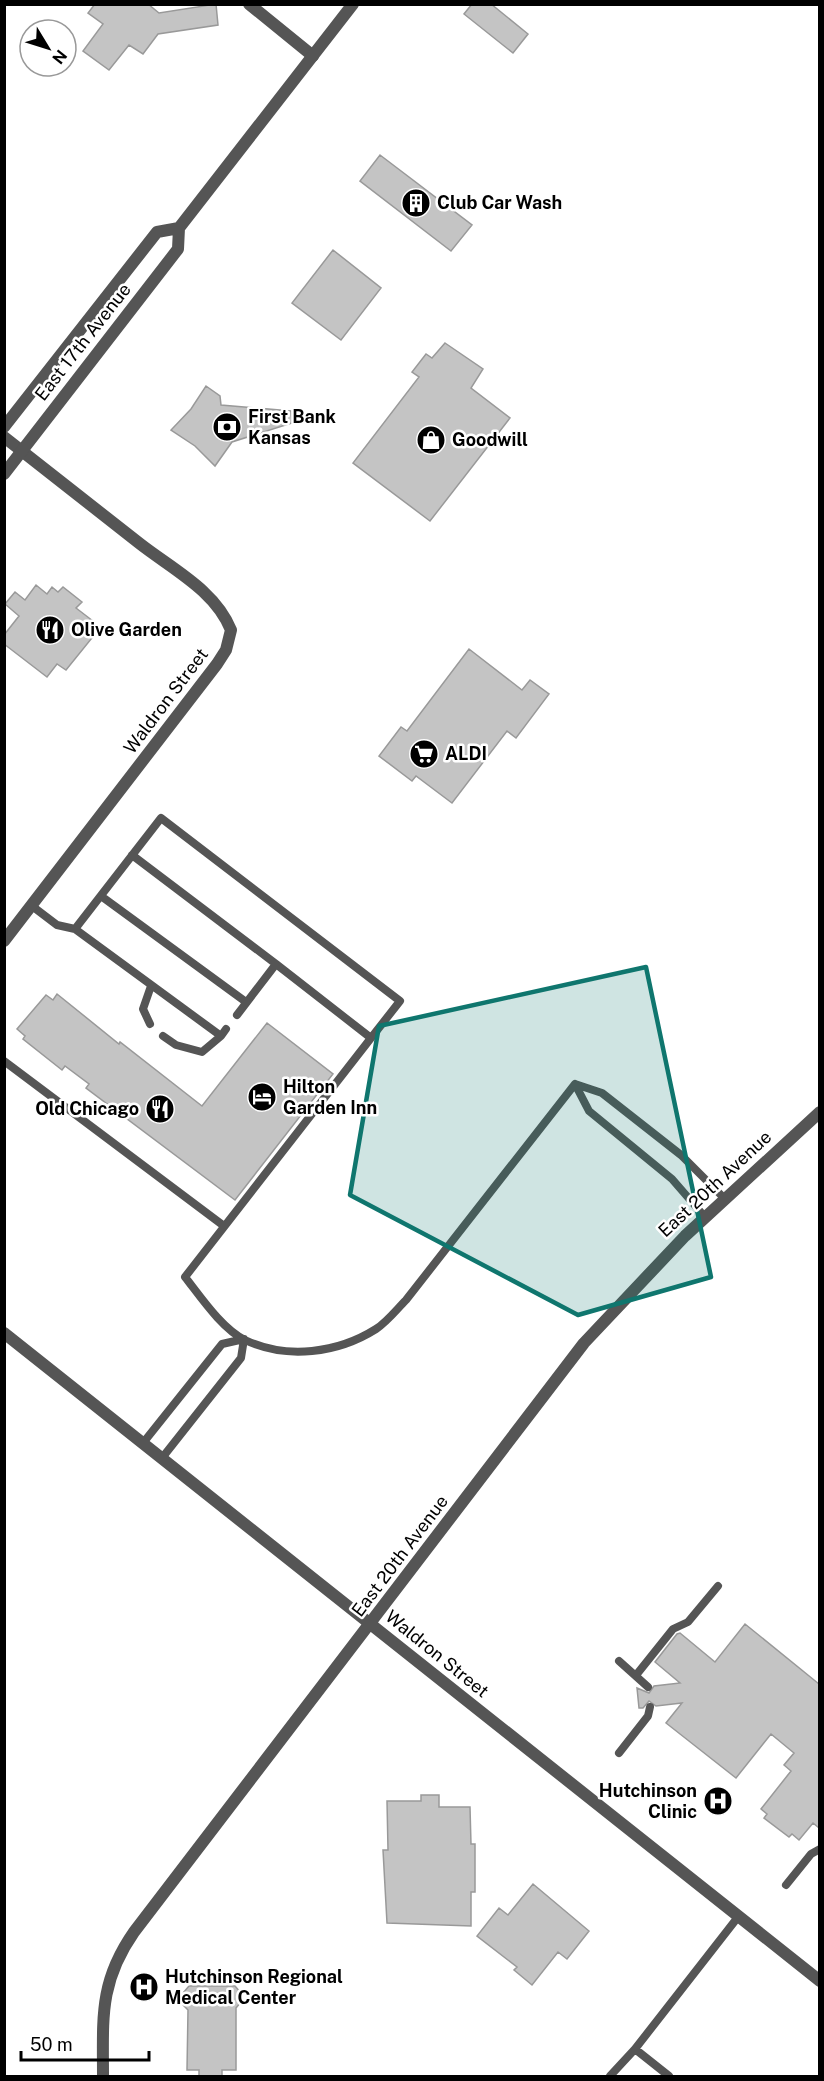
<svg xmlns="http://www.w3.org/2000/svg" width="824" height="2081" viewBox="0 0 824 2081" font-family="'Public Sans',sans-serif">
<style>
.building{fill:#c4c4c4;stroke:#999;stroke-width:1.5}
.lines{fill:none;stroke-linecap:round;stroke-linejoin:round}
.service{stroke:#555;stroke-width:8}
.minor{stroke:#555;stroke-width:12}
.tertiary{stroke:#555;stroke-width:12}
.marked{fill:#0f766e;fill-opacity:0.2;stroke:#0f766e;stroke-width:4.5;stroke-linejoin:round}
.labels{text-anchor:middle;stroke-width:5;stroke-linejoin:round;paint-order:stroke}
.poi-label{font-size:18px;font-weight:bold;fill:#000;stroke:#fff;text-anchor:start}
.street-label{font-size:18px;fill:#000;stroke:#fff}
</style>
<rect width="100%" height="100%" fill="#fff"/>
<path class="building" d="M95,4H148L159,13L216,4L218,25L158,34L143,54L129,45L109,70L83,51L103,24L88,13Z
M472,4H491L528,34L513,53L464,14Z
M380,155L472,225L451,251L360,181Z
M333,250L381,288L341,340L292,303Z
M445,343L483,369L471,388L510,418L430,521L353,463L419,377L412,372L426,354L432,358Z
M206,386L220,396L221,405L291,411L292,423L232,442L215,466L195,446L171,430L191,409Z
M36,585L47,594L52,587L58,592L63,587L82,602L76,608L93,621L88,627L96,633L66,670L57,664L47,677L4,644V635L19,616L5,604L15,592L25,600Z
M469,649L522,690L530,680L549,694L516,738L507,731L452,803L416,776L412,781L379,756L401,727L407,731Z
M57,994L119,1044L120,1042L202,1106L267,1023L333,1074L235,1200L86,1088L89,1084L65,1066L62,1070L23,1039L25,1036L17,1029L46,995L53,1000Z
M745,1624L819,1684V1828L813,1823L799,1840L792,1834L789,1837L764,1818L767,1814L761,1809L791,1771L784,1765L794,1753L771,1734L736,1778L666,1723L682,1703L656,1706L649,1701L643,1708H639L637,1688L649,1693L654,1686L680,1683L655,1662L677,1634L680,1633L715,1662Z
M421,1795H439V1807H470L471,1844H475V1892H471V1926L387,1923L383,1850H388L387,1801H421Z
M533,1884L589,1931L567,1959L558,1952L532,1985L514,1970L517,1967L477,1936L499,1908L508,1915Z
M189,1986H235L241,1993V2002L236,2008V2070H222V2076H199V2070H187L188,2010L183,2005V1993Z"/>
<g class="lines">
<path class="service" d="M132,855L276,964
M101,896L246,1002
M32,906L57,925L75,929L221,1036L226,1029
M75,929L161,818L400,1001L371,1038
M237,1015L276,964L371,1038L185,1277C200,1296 222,1329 245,1340C287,1360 338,1353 376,1329C387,1322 397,1309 406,1300L575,1084
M150,1024L143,1009L151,986
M163,1036L176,1045L202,1052L221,1036
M4,1061L224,1226
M705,1217L672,1179L589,1111L575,1084L602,1093L681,1155L725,1199
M143,1443L222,1344L244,1339L241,1358L162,1458
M619,1661L648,1687
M637,1674L673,1629L688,1622L718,1586
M619,1753L648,1716L650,1707
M786,1885L811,1854L820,1849
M635,2049L669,2076
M610,2076L635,2049L738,1917"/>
<path class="minor" d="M249,4L313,56
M4,437C49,472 94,508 139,543C172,569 215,590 231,630L226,650L217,664L4,941
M4,1333L820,1981
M103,2076C103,2018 99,1982 134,1932L584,1343L685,1236L820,1112"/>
<path class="tertiary" d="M4,427L157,232L179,228
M4,474L178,249L179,228L353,4"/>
</g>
<path class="marked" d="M646,967L711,1277L578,1315L350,1195L379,1026Z"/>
<defs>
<g id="building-disc" transform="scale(1.5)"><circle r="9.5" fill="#000" stroke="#fff"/><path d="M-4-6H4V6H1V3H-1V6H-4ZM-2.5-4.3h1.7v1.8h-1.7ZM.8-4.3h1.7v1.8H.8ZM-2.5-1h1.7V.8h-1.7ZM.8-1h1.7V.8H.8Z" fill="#fff"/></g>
<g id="bank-disc" transform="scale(1.5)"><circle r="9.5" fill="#000" stroke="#fff"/><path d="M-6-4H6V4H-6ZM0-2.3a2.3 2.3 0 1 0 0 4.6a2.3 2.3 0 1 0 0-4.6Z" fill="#fff"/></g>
<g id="shop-disc" transform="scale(1.5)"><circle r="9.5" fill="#000" stroke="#fff"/><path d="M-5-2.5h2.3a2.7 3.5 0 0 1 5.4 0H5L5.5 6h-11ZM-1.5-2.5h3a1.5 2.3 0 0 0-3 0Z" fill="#fff"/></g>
<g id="restaurant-disc" transform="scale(1.5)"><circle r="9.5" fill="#000" stroke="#fff"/><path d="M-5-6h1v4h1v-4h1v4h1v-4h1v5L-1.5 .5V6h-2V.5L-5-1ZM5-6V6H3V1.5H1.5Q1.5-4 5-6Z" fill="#fff"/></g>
<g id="supermarket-disc" transform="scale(1.5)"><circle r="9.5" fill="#000" stroke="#fff"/><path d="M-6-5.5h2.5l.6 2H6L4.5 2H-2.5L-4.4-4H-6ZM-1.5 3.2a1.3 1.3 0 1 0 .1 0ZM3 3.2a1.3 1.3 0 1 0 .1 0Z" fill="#fff"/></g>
<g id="hotel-disc" transform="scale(1.5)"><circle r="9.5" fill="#000" stroke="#fff"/><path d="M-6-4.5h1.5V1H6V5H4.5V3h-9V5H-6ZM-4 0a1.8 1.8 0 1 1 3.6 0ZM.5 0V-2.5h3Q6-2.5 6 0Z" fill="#fff"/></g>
<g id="hospital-disc" transform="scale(1.5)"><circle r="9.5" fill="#000" stroke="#fff"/><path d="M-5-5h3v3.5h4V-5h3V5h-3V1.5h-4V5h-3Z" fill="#fff"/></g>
</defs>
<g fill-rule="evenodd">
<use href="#building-disc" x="416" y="203"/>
<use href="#bank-disc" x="227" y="427"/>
<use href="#shop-disc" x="431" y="440"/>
<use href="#restaurant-disc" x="50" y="630"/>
<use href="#supermarket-disc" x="424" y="754"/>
<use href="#hotel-disc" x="262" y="1097"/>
<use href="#restaurant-disc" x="160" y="1109"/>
<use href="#hospital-disc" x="718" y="1801"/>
<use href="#hospital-disc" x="144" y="1987"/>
</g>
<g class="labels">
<g class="poi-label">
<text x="437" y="209">Club Car Wash</text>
<text x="248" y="423">First Bank<tspan x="248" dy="21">Kansas</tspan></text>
<text x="452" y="446">Goodwill</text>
<text x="71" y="636">Olive Garden</text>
<text x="445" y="760">ALDI</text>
<text x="283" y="1093">Hilton<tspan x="283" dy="21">Garden Inn</tspan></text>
<text x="139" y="1115" text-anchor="end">Old Chicago</text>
<text x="697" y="1797" text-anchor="end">Hutchinson<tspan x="697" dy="21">Clinic</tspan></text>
<text x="165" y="1983">Hutchinson Regional<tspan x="165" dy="21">Medical Center</tspan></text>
</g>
<g class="street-label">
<text transform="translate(83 342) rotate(-52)" y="6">East 17th Avenue</text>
<text transform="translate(166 701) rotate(-53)" y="6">Waldron Street</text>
<text transform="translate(715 1184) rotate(-43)" y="6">East 20th Avenue</text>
<text transform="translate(400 1556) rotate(-53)" y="6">East 20th Avenue</text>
<text transform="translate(437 1654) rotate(39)" y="6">Waldron Street</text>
</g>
</g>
<rect width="824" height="2081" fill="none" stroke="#000000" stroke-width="12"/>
<g transform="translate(48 48) rotate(128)"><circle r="28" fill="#ffffff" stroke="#999999" stroke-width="1.5"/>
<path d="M0-4.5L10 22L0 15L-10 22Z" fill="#000000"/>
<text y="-9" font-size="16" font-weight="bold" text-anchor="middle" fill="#000000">N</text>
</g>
<path d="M21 2051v9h128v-9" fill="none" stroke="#000000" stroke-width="3"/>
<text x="30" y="2051" font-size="18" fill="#000000" stroke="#ffffff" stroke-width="4.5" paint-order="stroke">50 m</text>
</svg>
